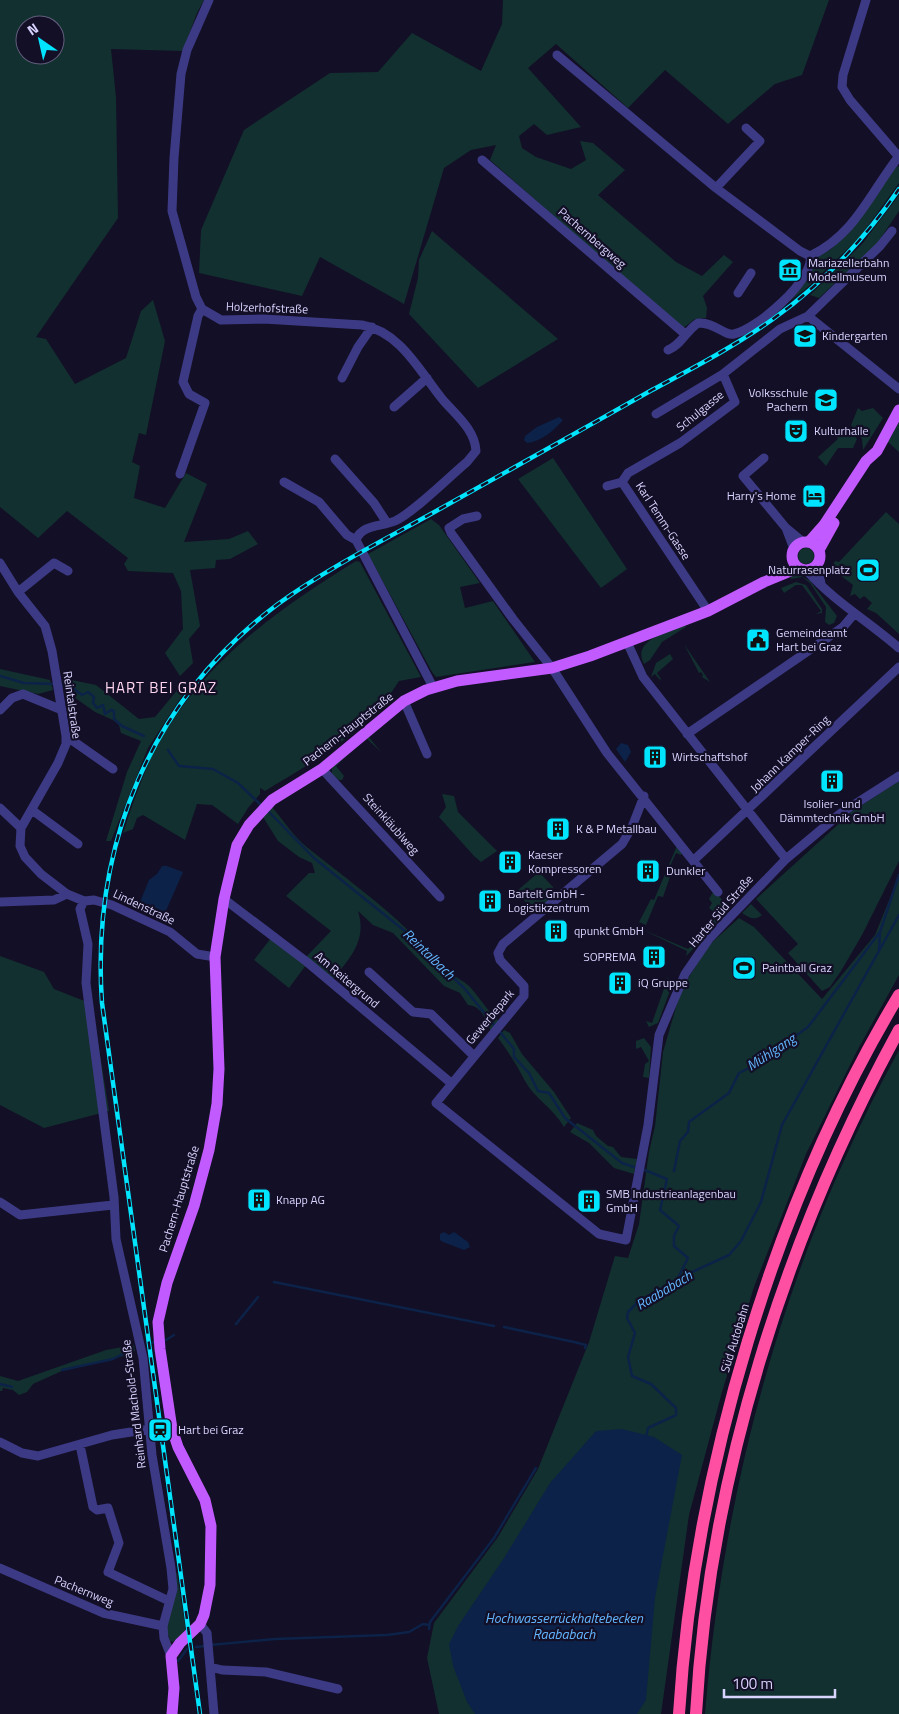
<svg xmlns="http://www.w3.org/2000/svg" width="899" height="1714" viewBox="0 0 899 1714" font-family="'Titillium Web',sans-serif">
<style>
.green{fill:#12302f;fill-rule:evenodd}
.water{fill:#0c2248}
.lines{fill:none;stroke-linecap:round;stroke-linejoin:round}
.stream{stroke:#0c2248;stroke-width:2.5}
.minor{stroke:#3d3a85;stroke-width:9}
.major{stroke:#c25bff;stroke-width:11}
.highway{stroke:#ff4fa3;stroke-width:12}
.rail-casing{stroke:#00e5ff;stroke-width:4.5}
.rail{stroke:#130f26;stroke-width:2.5;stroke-dasharray:8;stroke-linecap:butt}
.labels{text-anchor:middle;stroke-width:4.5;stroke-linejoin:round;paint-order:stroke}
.street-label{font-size:12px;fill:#d9d4ff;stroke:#130f26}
.poi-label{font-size:12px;fill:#d9d4ff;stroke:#130f26;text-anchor:start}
.water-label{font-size:14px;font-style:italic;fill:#62b6ff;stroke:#130f26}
.quarter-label{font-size:15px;letter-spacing:1px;fill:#ffd6f0;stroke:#130f26}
</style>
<rect width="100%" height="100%" fill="#130f26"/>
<path class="green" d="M0,0H204L197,13L183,51L111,49L116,97L118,218L36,337L46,339L75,384L126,358L141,311L153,300L165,341L146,435L139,433L132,462L140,466L134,498L165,508L186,473L207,484L184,542L229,539L248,531L258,544L230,559L216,560L215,568L190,570L200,626L189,639L193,663L180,676L165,653L183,629L181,591L173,573L128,571L124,564L128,558L67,511L38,538L0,507ZM25,25H55V55H25Z
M503,0H829L802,75L775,84L728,124L665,70L628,108L556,44L528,68L581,127L547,135L534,124L519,136L522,148L536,157L571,169L586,160L580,141L593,143L625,170L598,195L676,262L702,276L724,255L733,262L703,296L707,308L706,318L695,319L682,329L490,160L496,145L471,150L444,168L404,304L320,257L302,296L199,273L201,230L244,130L330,73L378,72L412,33L481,71L502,24Z
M897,166L899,167V183L860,237L808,287L764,321L790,298L812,270L817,257L830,250L845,235Z
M899,195V211L876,245L819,298L810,295L862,244Z
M432,231L558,339L478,388L409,314L418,278L419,260Z
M858,408L862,411L873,408L883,418L863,450L862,439L851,425Z
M899,422V452L888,442Z
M849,428L857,439L853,448H838L826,466L818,457L838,439L834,434L838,431L839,434H847Z
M553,458L627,569L601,588L518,479Z
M886,512L899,524V634L876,613L867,609L872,603L864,596L860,599L855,594L850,596L853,585L831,568L835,561L839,562Z
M431,519L439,525L480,583L460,587L465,608L493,601L535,662L436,677L432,672L368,554Z
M798 556a8 8 0 1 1 16 0a8 8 0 1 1-16 0Z
M356,561L360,562L421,677L399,681C368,732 314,761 265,791L260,788V794L248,808L238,824L212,805L197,804L185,840L143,815L137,818L133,829L123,833C131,808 140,782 151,758C195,668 273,612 356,561Z
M797,574L810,581L837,616L834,623L829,625L825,622L826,607L810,583L802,577L791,579L790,576Z
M796,582L806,585L822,609V613L816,614L821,611L802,585H796L784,593L781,588Z
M685,625L686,627L662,642L650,660L644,664C631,640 668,632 685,625Z
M684,644L710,682L702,677L703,675L701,672L699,673Z
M670,654L673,659L657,673L661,679L660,680L655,674L651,677L656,663Z
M0,669L50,680L53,690L38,694L0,686Z
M62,678L96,685L139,719L155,717L179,688L184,693L148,748L111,841H106L127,772L141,741L121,733L119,725L113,720L95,712L64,690Z
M368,736L381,752L366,738L336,766L344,776L342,780H339L332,774V767Z
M899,781V861L862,935L841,971L830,987L822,991L788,953L798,944L756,899L843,820L842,818Z
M442,794L454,796L458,812L497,851L481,862L474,856L439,817L446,807Z
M272,807C284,821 294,837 308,848C343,876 379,902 411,933C425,946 437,961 452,974C458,979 464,981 470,987C480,998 488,1012 499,1021L491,1031C486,1020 482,1006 468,1005L460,993L444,986L393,933L373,925L358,911C367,940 351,957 333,979L306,957L331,931L286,896L309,873H315L312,863L299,857L278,841L263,817Z
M675,841L682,852L681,855L676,853L666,875L670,877L663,897L658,896L646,925L639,922L651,899L654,900L676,848Z
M539,872L553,887L554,896L539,909L529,906L518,893V890Z
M899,876V975L857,1051L806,1154L754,1287L722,1392L689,1515L661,1714H439L427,1658L434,1623L498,1537L538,1469L589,1342L615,1256L628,1258L639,1224L649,1152L655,1126L663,1052L681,990L708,946L739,918L754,927L822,999L875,935Z
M709,884L728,907V912L711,928L710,921L714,912L709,908L712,903L709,899L713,892Z
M751,904L762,915C755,921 749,918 742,913Z
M641,929L688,949L696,942L698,944L686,956L687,951Z
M271,938L306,965L289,988L254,960Z
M0,956L44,972L54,989L92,1004L109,1111L44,1128L0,1105Z
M668,977L671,988L658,1023L649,1027L646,1021L652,1023Z
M504,1030L510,1033L522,1054L554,1092L571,1118L564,1127C553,1108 534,1098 525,1081C518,1067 508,1051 498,1038Z
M644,1038L651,1047L649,1078L643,1077L645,1064L649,1061L641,1047L636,1049V1041Z
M899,1050V1714H705C724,1481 786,1256 899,1050Z
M577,1123L593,1130L596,1136L608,1146L613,1147L621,1157L637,1159L634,1174L614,1168L589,1143L570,1132Z
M134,1345L135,1351L128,1355L64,1370L33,1384L27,1392L19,1395L13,1390L3,1388L2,1391H0V1376L18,1381L106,1350Z
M175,1573H177L186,1631L173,1642L170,1641L166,1626Z"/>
<path class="water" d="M559,417L563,420C555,430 540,442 527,443L524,440L525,436L537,427Z
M621,743L628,745L631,752L625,762L616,749Z
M162,866H167L183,872L165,913L140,902L149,880L157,874Z
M444,1232L449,1235L454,1232L468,1242L470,1247L464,1250L443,1242L440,1240V1234Z
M622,1429L654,1437L682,1455L655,1598L646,1700L637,1714H475L467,1702L453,1666L449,1644L458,1626L504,1558L550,1483L596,1431Z"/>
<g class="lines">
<path class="stream" d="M0,676L24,683L55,684
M60,685L73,688L82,695L88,692L94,697L93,703L97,708L103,705L105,714L111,710L114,711V719L122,726L144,736
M168,750L179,766L213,769L238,783L262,806
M267,810L314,858L406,932L464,988L514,1049V1057L529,1073L538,1091L549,1093L565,1118L622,1163L637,1168
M879,950L880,932L899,875
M642,1169L667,1179L660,1210L679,1226L674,1236V1246L688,1258L678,1278
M674,1171L680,1141L688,1132L689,1122L729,1093L739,1073L755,1065L808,1027L880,932
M274,1282L494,1326
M236,1324L258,1297
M504,1327L574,1342L586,1345L585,1348
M166,1340L174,1335
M151,1343L154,1342
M62,1370L113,1359L133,1349
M0,1384L12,1387
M646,1437L648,1428L676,1415V1408L651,1384L632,1376L628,1357L635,1333L627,1318L628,1312L639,1301L677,1279L729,1255L741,1241L761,1202L782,1125L899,915
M429,1629L430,1622L494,1538L536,1468
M210,1645L275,1639L387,1635L409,1632L423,1624L429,1625
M196,1647L205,1646
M178,1661L187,1649"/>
<path class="minor" d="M209,0L187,50L181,74L174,158L172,211L196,297L202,309L221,320L264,319L362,325C401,332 420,372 443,400C456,415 475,430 476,451L467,462C450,476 413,513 395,521C381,527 362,524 356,540L433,687
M866,0L843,75L842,87L850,100L899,157
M557,55L716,188L800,251L810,256
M482,160L685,334
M716,188L760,141L746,128
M810,256C855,235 870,193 899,156
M738,293L751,273
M808,316L880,246L892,231
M668,350C681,345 686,331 698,323C715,322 724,336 734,334C756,330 815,279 810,256
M342,378L358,347L372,327
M394,407L427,378
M656,414L723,374L780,329L808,316L899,389
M764,458L743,476L786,528L803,542
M335,459L374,503L387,523
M180,474L205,403L189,394L183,382L198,316L202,309
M284,482L319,502L347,535L356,540
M607,486L622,482
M477,516L463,519L449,528L451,533L513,619L552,668L607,753L718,892
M786,528L794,549
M0,563L18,592L45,626L52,651L66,736V744L58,763L21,828L20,846L25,857L41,874L67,894L84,901L94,900L112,905L170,932L197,954L215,957
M818,565L821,584
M807,571C835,602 868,621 899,648
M18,592L54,563L68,571
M708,611L622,482L628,473L680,443L735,402L723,374
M627,642L643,677L786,859
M404,701L427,754
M0,710L12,698L23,694L62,710
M687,734L830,636L843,627L854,614
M66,736L113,769
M322,769L440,897
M644,796L632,827L622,844L503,944L498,953L500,960L524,986V996L436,1103L599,1234L626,1240L648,1125L659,1035L685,974L709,939L786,859L841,813L899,776
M0,808L21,828
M32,810L78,844
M694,860L899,667
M224,899L307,962L451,1083
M84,901L80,909L88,944L86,983L114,1197L116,1239L143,1358L152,1455L171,1568L173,1589L163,1626L164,1638L171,1656
M0,902L54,900L67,894
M369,972L413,1012L431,1014L474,1056
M0,1202L20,1215L113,1205
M0,1442L22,1453L38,1456L112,1435L150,1429
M80,1445L93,1507L97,1510L108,1508L119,1543L108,1572L169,1601
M0,1568L103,1613L163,1626
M200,1624L207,1633L210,1667L222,1670L266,1672L338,1689
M210,1667L214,1714"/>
<path class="major" d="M792 556a14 14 0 1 1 28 0a14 14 0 1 1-28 0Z
M809,542L824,525L866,461L877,451L899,410
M819,550L834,523
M172,1714L174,1688L171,1656L180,1643L200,1624L204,1615L210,1585L211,1526L205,1500L178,1447L172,1429L160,1349L158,1322L167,1283L194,1206L209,1150L217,1104L219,1069L215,957L224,899L237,845L249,825L272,800L322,769L404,701L426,690L457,681L552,668L590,656L708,611L764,582L798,568"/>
<path class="highway" d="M679,1714C694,1472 774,1203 899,995
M696,1714C709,1477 785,1238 899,1030"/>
<g class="rail-casing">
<path id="rail" d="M200,1714L102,1003C91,846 150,700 278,604C325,570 378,543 429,515C504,473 578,432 652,390C693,368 735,346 773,319C822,284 865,239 899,189"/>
</g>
<use href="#rail" class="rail"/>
</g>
<defs>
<g id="museum-square" transform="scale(1.25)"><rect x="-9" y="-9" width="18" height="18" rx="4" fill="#00e5ff" stroke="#130f26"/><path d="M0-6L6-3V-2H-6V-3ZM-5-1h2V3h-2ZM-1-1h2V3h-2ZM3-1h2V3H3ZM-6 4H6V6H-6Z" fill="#111"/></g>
<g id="school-square" transform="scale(1.25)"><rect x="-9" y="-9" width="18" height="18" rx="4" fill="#00e5ff" stroke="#130f26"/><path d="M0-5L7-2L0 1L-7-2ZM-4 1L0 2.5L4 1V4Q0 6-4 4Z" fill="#111"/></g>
<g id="theatre-square" transform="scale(1.25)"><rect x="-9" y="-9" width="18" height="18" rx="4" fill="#00e5ff" stroke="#130f26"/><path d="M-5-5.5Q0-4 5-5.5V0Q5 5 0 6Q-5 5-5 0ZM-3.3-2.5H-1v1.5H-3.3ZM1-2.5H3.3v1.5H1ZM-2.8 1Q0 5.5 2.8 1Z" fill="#111"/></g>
<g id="hotel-square" transform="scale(1.25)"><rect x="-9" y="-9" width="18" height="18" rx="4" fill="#00e5ff" stroke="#130f26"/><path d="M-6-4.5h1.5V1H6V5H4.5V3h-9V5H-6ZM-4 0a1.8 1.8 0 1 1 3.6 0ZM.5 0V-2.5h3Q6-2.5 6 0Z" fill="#111"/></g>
<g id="stadium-square" transform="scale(1.25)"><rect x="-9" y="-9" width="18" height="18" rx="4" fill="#00e5ff" stroke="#130f26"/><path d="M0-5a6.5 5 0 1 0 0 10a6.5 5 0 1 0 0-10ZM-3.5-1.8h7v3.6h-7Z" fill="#111"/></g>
<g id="civic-square" transform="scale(1.25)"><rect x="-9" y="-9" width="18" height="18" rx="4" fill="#00e5ff" stroke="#130f26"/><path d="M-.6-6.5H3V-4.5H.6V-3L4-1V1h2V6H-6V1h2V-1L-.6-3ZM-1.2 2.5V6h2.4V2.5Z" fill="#111"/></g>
<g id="building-square" transform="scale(1.25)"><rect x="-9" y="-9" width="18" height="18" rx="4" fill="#00e5ff" stroke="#130f26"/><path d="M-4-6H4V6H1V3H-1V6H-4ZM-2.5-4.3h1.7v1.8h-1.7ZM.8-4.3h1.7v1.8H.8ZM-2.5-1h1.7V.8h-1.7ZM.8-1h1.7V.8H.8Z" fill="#111"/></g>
<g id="station-square" transform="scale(1.25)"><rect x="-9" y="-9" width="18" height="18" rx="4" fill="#00e5ff" stroke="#130f26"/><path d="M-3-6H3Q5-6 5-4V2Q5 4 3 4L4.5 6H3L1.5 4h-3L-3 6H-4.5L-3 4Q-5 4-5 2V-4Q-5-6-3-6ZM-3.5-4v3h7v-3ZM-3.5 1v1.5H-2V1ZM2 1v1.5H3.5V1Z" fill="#111"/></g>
</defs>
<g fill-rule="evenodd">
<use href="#museum-square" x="790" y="270"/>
<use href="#school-square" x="805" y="336"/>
<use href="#school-square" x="826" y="400"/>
<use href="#theatre-square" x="796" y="431"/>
<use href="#hotel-square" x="814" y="496"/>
<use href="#stadium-square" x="868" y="570"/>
<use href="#civic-square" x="758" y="640"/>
<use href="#building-square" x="655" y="757"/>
<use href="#building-square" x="832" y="781"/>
<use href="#building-square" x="558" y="829"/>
<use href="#building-square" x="510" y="862"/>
<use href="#building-square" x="648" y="871"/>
<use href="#building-square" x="490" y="901"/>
<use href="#building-square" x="556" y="931"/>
<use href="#building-square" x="654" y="957"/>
<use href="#stadium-square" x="744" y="968"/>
<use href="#building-square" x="620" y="983"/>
<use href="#building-square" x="259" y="1200"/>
<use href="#building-square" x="589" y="1201"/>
<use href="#station-square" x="160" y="1430"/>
</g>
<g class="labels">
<g class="street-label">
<text transform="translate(592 238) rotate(41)" y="4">Pachernbergweg</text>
<text transform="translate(267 308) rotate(2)" y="4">Holzerhofstraße</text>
<text transform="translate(700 411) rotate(-39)" y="4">Schulgasse</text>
<text transform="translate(663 521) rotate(57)" y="4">Karl Temm-Gasse</text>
<text transform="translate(72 705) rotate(82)" y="4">Reintalstraße</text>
<text transform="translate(348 729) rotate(-38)" y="4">Pachern-Hauptstraße</text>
<text transform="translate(790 754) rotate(-44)" y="4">Johann Kamper-Ring</text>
<text transform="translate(391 824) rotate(48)" y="4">Steinkläublweg</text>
<text transform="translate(144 907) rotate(25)" y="4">Lindenstraße</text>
<text transform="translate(721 911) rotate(-49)" y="4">Harter Süd Straße</text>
<text transform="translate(347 980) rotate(40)" y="4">Am Reitergrund</text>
<text transform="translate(490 1017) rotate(-50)" y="4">Gewerbepark</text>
<text transform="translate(179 1199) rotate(-73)" y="4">Pachern-Hauptstraße</text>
<text transform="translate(735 1338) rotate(-73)" y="4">Süd Autobahn</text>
<text transform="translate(134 1404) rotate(-97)" y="4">Reinhard Machold-Straße</text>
<text transform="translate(84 1591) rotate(22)" y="4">Pachernweg</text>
</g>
<g class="poi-label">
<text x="808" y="267">Mariazellerbahn<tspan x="808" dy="14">Modellmuseum</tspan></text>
<text x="822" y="340">Kindergarten</text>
<text x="808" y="397" text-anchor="end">Volksschule<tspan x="808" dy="14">Pachern</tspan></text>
<text x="814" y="435">Kulturhalle</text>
<text x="796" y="500" text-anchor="end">Harry's Home</text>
<text x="850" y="574" text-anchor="end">Naturrasenplatz</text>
<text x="776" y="637">Gemeindeamt<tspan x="776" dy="14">Hart bei Graz</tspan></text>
<text x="672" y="761">Wirtschaftshof</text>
<text x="832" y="808" text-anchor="middle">Isolier- und<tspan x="832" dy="14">Dämmtechnik GmbH</tspan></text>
<text x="576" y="833">K &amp; P Metallbau</text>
<text x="528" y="859">Kaeser<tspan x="528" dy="14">Kompressoren</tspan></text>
<text x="666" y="875">Dunkler</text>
<text x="508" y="898">Bartelt GmbH -<tspan x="508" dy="14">Logistikzentrum</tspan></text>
<text x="574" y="935">qpunkt GmbH</text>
<text x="636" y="961" text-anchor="end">SOPREMA</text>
<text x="762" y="972">Paintball Graz</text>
<text x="638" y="987">iQ Gruppe</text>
<text x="606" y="1198">SMB Industrieanlagenbau<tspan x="606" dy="14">GmbH</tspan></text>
<text x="276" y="1204">Knapp AG</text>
<text x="178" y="1434">Hart bei Graz</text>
</g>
<g class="water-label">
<text transform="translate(429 954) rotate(44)" y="5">Reintalbach</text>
<text transform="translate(771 1052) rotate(-33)" y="5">Mühlgang</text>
<text transform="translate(664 1290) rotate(-31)" y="5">Raababach</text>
<text x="564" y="1623">Hochwasserrückhaltebecken<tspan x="564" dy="16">Raababach</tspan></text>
</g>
<g class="quarter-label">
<text x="161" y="693">HART BEI GRAZ</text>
</g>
</g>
<g transform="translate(40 40) rotate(326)"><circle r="24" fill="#130f26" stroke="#625e7d"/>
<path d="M0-4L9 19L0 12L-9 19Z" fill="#00e5ff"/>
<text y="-8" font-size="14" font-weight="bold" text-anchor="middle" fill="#d9d4ff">N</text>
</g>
<path d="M724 1689v8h111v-8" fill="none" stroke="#d9d4ff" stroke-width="2.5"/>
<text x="732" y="1689" font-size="15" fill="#d9d4ff" stroke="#130f26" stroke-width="4" paint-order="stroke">100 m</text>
</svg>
